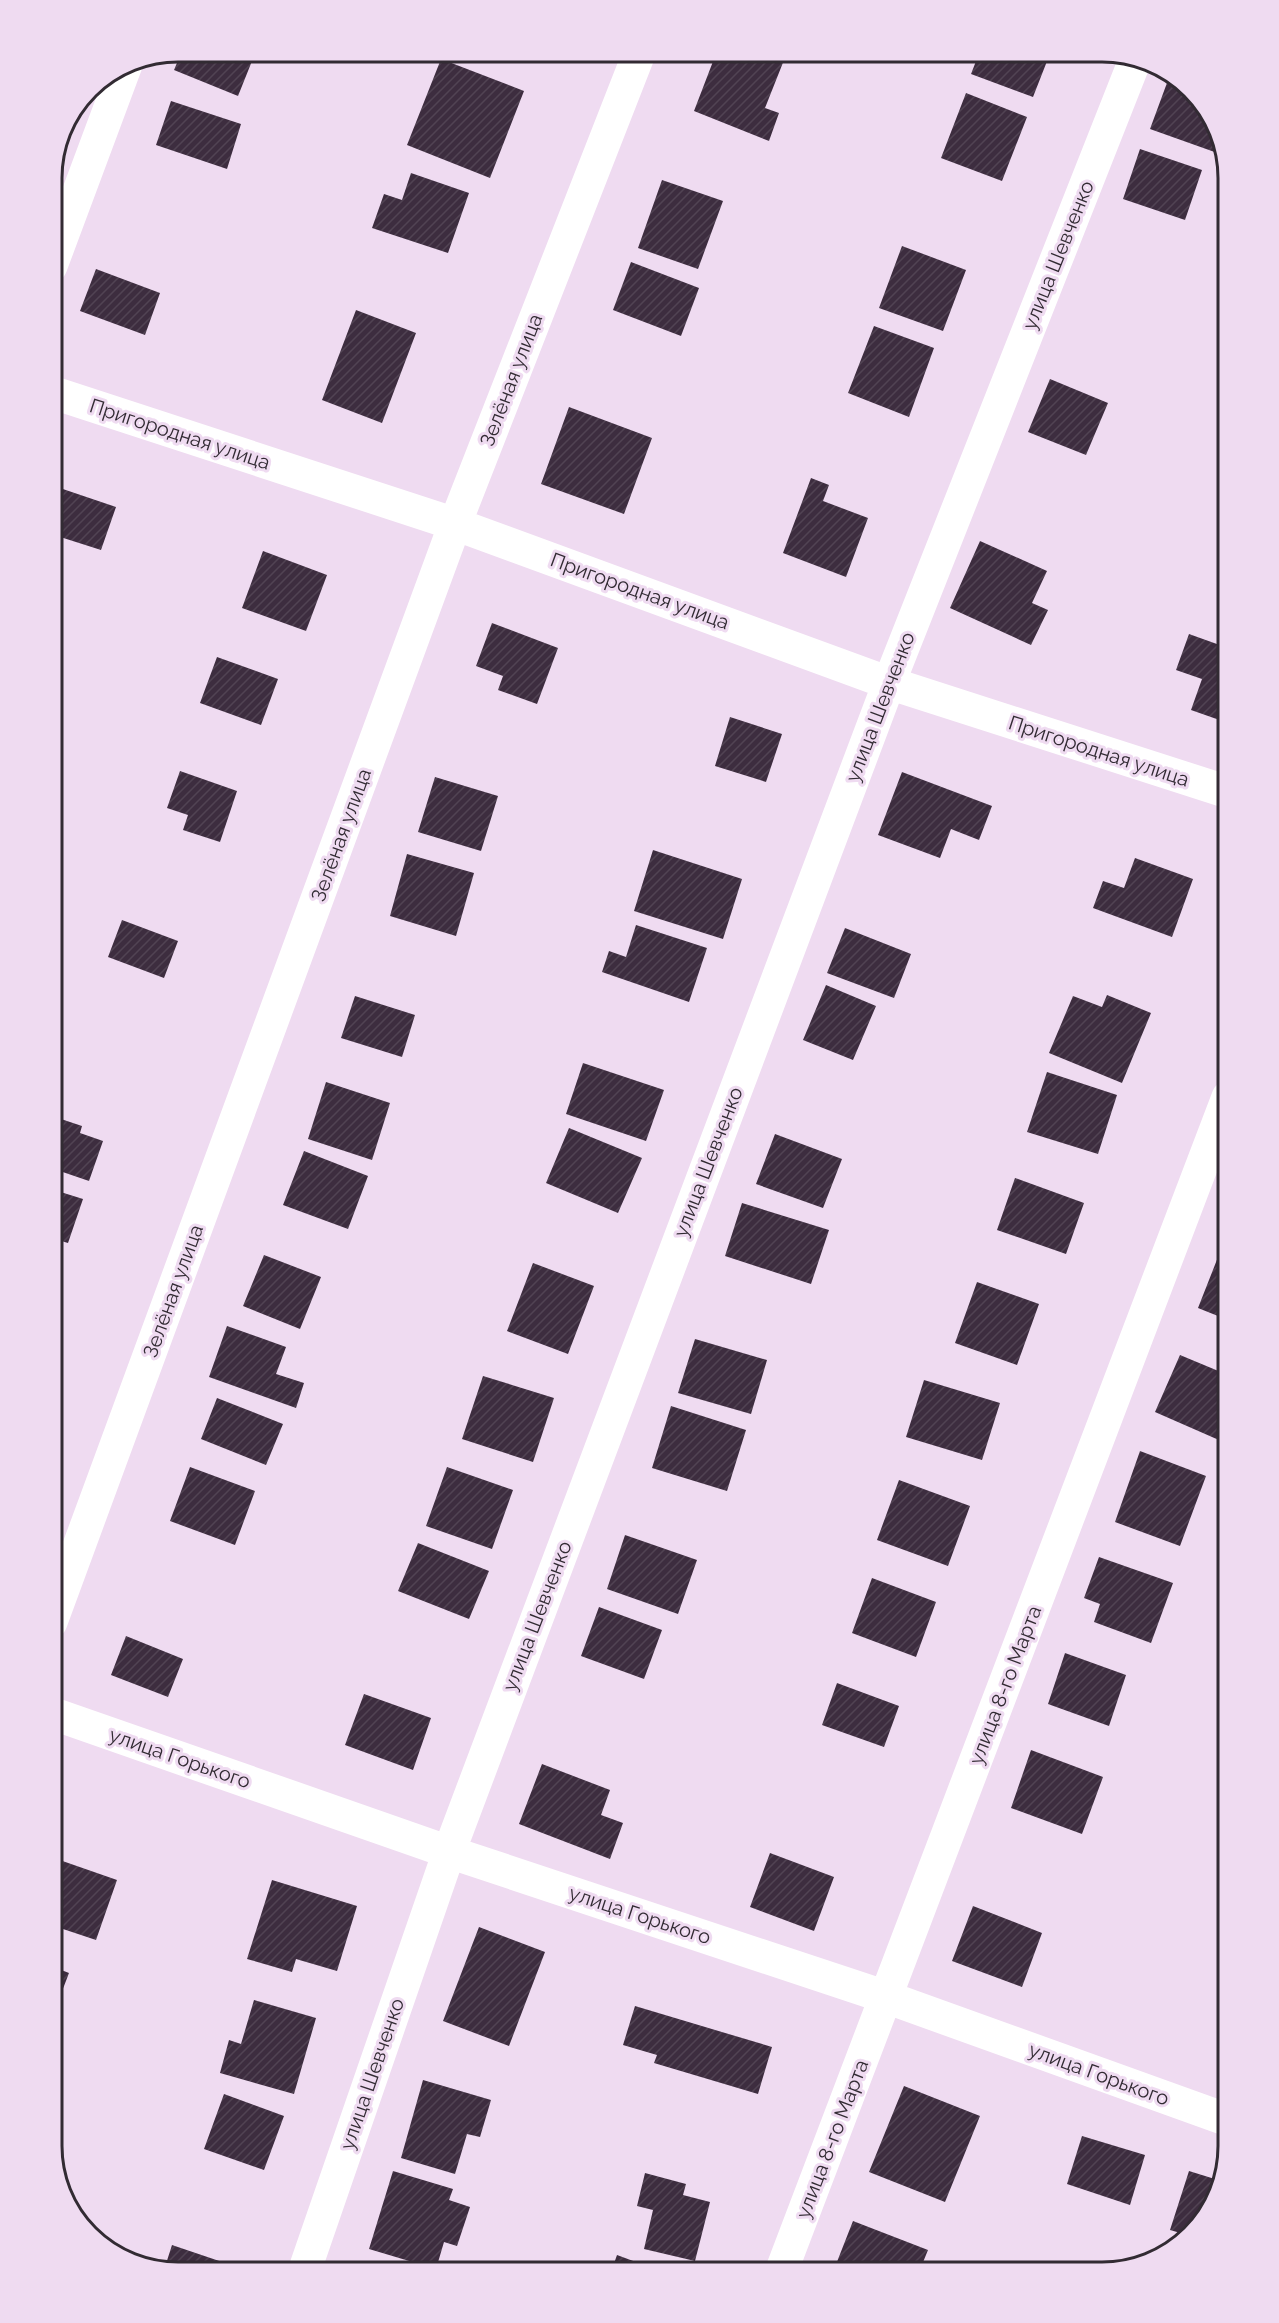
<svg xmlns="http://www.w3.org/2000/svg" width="1279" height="2323" viewBox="0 0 1279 2323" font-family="Raleway,sans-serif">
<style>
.building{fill:url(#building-hatch)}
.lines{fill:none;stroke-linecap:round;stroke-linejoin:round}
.minor{stroke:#fff;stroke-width:33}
.labels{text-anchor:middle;stroke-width:6;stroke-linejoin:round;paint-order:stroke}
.street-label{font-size:20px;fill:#322b33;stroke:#efdbf1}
.rim{fill:none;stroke:#322b33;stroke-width:3}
</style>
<defs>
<pattern id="building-hatch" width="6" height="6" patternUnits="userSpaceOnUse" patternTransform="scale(1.5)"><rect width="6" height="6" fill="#3d2d3f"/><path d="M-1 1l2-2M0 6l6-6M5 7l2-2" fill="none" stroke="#514353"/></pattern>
</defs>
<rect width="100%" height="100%" fill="#efdbf1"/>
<path class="building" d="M182,51H256L238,96L174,70Z
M717,51H776L786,55L765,108L779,113L769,141L694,111Z
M980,51H1051L1033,97L971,74Z
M441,59L524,91L490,178L407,145Z
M1171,72L1218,129L1223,155L1150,129Z
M966,93L1027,117L1002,181L941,158Z
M171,101L241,124L227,169L156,145Z
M1140,149L1202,170L1185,220L1123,199Z
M411,173L469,193L448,253L372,228L384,194L402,200Z
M662,180L723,201L698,269L638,248Z
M902,246L966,270L943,331L879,308Z
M631,262L699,288L681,336L613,310Z
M96,269L160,293L145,335L80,311Z
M356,310L416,333L382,423L322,400Z
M874,326L934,348L909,417L848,393Z
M1050,379L1108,403L1086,455L1028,432Z
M569,407L652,438L624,514L541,484Z
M811,478L829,485L823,501L868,518L846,577L783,553Z
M51,485L116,507L101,550L54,535L51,542Z
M980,541L1047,571L1032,603L1048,610L1031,645L950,608Z
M263,551L327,575L306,631L242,608Z
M492,623L558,648L537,704L498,690L503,676L476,666Z
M1189,634L1228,648V723L1191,710L1202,679L1176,670Z
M217,657L278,679L261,725L200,703Z
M730,717L782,734L766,782L715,766Z
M180,771L237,791L220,842L183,830L188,815L167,808Z
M902,772L992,806L979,840L951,829L940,858L878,835Z
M435,777L498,796L481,851L418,832Z
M653,850L742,879L723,939L634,911Z
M407,854L474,873L456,936L390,916Z
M1135,858L1193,879L1172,937L1093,908L1103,881L1124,888Z
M122,920L178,941L164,978L108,957Z
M636,925L707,948L689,1002L602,972L609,951L626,957Z
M845,928L911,954L894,998L827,973Z
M826,985L876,1006L853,1060L803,1040Z
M1107,995L1151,1013L1122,1083L1049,1053L1073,996L1102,1007Z
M355,996L415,1015L402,1057L341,1038Z
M583,1063L664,1090L646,1141L566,1114Z
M1047,1072L1117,1095L1098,1154L1027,1132Z
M326,1082L390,1103L372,1160L308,1139Z
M52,1116L82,1126L80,1133L103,1141L89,1181L51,1168Z
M569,1128L642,1158L618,1213L546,1183Z
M775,1134L842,1159L823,1208L756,1184Z
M304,1151L368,1176L348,1229L283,1205Z
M1015,1178L1084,1203L1066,1254L997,1230Z
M51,1189L83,1199L68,1243L51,1238Z
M742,1203L829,1230L811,1284L725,1256Z
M1220,1252L1228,1255V1320L1198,1308Z
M264,1255L321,1277L300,1329L243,1306Z
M533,1263L594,1286L568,1354L507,1331Z
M977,1282L1039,1304L1017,1365L955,1343Z
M227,1326L286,1347L276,1374L304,1383L296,1408L209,1377Z
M695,1339L767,1360L751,1414L678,1393Z
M1180,1355L1228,1375V1444L1155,1412Z
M483,1376L554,1398L533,1462L462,1439Z
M924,1380L1000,1403L982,1460L906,1437Z
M217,1398L283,1424L266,1465L201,1439Z
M671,1406L746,1430L727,1491L652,1468Z
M1140,1451L1206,1476L1180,1546L1115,1522Z
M190,1467L255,1491L235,1545L170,1521Z
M447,1467L513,1490L492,1549L426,1526Z
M899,1480L970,1506L948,1566L877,1540Z
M625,1535L697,1560L678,1614L607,1589Z
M418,1543L489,1571L469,1619L398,1591Z
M1099,1557L1173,1583L1151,1643L1094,1622L1100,1604L1084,1598Z
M872,1578L936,1602L916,1657L852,1633Z
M599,1607L662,1630L644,1679L581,1656Z
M126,1636L183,1659L168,1697L111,1675Z
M1065,1653L1126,1675L1109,1726L1048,1704Z
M837,1683L899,1706L884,1747L822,1725Z
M364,1694L431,1718L413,1770L345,1745Z
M1031,1750L1103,1777L1082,1834L1011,1808Z
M542,1764L610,1790L601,1815L623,1823L610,1859L519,1824Z
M770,1853L834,1877L814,1931L750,1907Z
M51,1857L117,1880L96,1940L51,1925Z
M272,1880L357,1906L337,1971L296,1959L292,1972L247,1959Z
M973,1906L1042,1933L1022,1987L952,1961Z
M479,1927L545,1952L509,2046L443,2021Z
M51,1966L69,1973L51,2020Z
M254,2000L316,2018L294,2094L220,2073L229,2040L241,2044Z
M635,2006L772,2047L758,2094L654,2063L657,2055L623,2045Z
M423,2080L491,2100L480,2137L467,2134L455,2174L401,2158Z
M904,2086L980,2116L945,2202L869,2172Z
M224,2094L284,2116L264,2170L204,2149Z
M1082,2136L1145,2155L1130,2205L1067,2184Z
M393,2171L453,2189L449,2200L470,2207L457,2246L444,2242L436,2269L369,2249Z
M1189,2171L1218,2180L1207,2216L1184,2234L1170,2230Z
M645,2173L686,2184L683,2195L710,2202L695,2261L644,2249L653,2210L637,2206Z
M853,2221L928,2250L919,2272H833Z
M172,2245L237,2267L235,2272L164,2270Z
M617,2255L663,2272H611Z"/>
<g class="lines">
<path class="minor" d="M51,266L127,62
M51,392L455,524L889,683L1228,792
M51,1622L455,524L640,51
M51,1713L449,1852L886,1997L1228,2120
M304,2272L449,1852L889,683L1135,60
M781,2272L1228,1097"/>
</g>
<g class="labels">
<g class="street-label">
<text transform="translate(1058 255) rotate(-68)" y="7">улица Шевченко</text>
<text transform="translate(511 380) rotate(-69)" y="7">Зелёная улица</text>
<text transform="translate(180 434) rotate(18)" y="7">Пригородная улица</text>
<text transform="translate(640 591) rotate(20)" y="7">Пригородная улица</text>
<text transform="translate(880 707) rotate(-69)" y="7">улица Шевченко</text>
<text transform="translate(1099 751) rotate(18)" y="7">Пригородная улица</text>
<text transform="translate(341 835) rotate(-70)" y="7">Зелёная улица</text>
<text transform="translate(708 1162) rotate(-69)" y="7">улица Шевченко</text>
<text transform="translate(173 1291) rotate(-70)" y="7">Зелёная улица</text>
<text transform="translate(537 1616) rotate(-69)" y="7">улица Шевченко</text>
<text transform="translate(1005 1685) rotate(-69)" y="7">улица 8-го Марта</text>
<text transform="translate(180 1758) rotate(19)" y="7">улица Горького</text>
<text transform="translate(640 1915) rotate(18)" y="7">улица Горького</text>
<text transform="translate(372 2074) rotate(-71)" y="7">улица Шевченко</text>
<text transform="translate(1099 2074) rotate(20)" y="7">улица Горького</text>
<text transform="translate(832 2139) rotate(-69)" y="7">улица 8-го Марта</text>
</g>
</g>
<path d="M0 0H1279V2323H0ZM178 62H1102A116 116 0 0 1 1218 178V2146A116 116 0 0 1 1102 2262H178A116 116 0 0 1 62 2146V178A116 116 0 0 1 178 62Z" fill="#efdbf1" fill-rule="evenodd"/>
<path class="rim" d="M178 62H1102A116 116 0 0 1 1218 178V2146A116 116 0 0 1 1102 2262H178A116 116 0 0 1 62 2146V178A116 116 0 0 1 178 62Z"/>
</svg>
